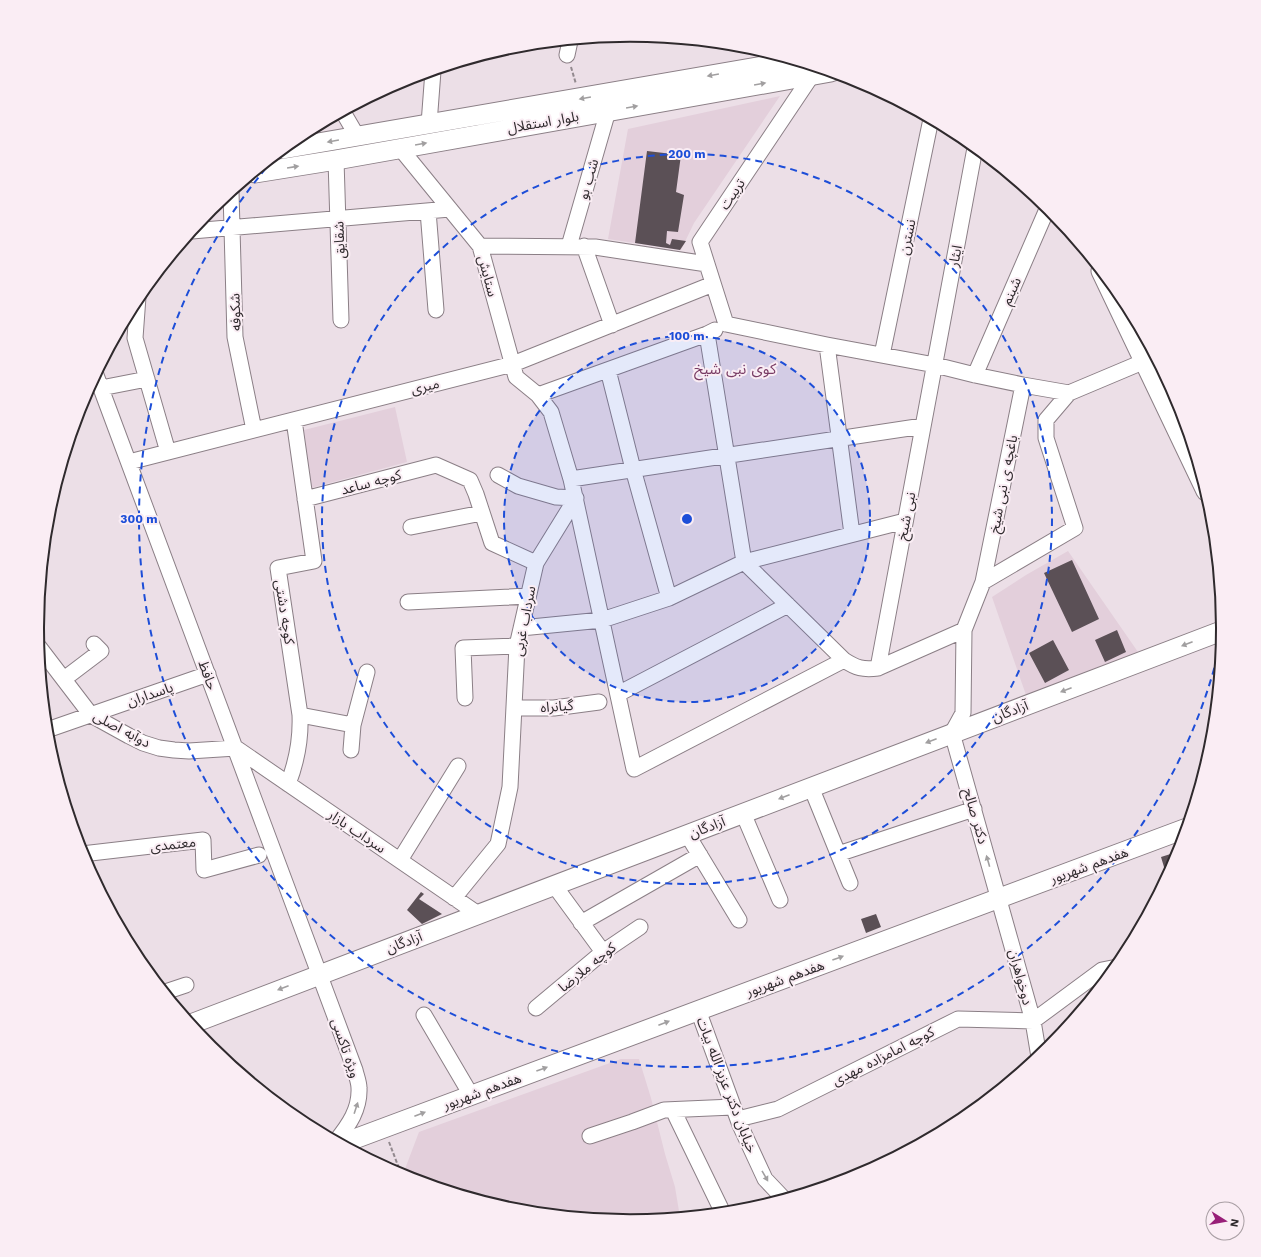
<svg xmlns="http://www.w3.org/2000/svg" width="1261" height="1257" viewBox="0 0 1261 1257" font-family="'Work Sans','Noto Sans Arabic',sans-serif">
<style>
.built{fill:#e3cfdb}
.building{fill:#5b5056}
.lines{fill:none;stroke-linecap:round;stroke-linejoin:round}
.minor-casing{stroke:#8b7f86;stroke-width:17}
.major-casing{stroke:#8b7f86;stroke-width:21}
.path{stroke:#938a8f;stroke-width:2;stroke-dasharray:4 2;stroke-linecap:butt}
.minor{stroke:#fff;stroke-width:15}
.major{stroke:#fff;stroke-width:19}
.oneway{fill:#a19fa0}
.ring{fill:none;stroke:#1d4ed8;stroke-width:2;stroke-dasharray:7 5}
.labels{text-anchor:middle;stroke-width:4;stroke-linejoin:round;paint-order:stroke}
.street-label{font-size:14px;fill:#2f2a2d;stroke:#faedf4}
.neighbourhood-label{font-size:15px;fill:#783b64;stroke:#faedf4}
.rim{fill:none;stroke:#2f2a2d;stroke-width:2}
.centre{fill:#1d4ed8;stroke:#faedf4;stroke-width:2}
.ring-label{font-size:12px;text-anchor:middle;font-weight:bold;fill:#1d4ed8;stroke:#faedf4;stroke-width:4;stroke-linejoin:round;paint-order:stroke}
</style>
<rect width="100%" height="100%" fill="#ecdfe7"/>
<path class="built" d="M780,96L694,223L681,250L608,239L628,129Z
M395,407L407,462L311,488L304,430Z
M1068,551L1138,652L1026,695L992,597L1026,575Z
M621,1059H639L651,1098L665,1154L675,1187L680,1217L630,1222L514,1211L408,1178L405,1169L419,1132Z"/>
<path class="building" d="M647,151L681,155L676,192L684,195L678,232L667,231L666,243L670,245L672,239L686,241L680,250L635,243Z
M1072,560L1099,619L1072,632L1044,573Z
M1117,630L1126,652L1105,662L1095,640Z
M1053,640L1069,670L1045,683L1029,653Z
M1180,851L1179,856L1167,877L1161,857Z
M421,892L424,894L419,899L442,914L422,924L407,910Z
M876,914L881,927L866,933L861,919Z"/>
<g class="lines">
<g class="minor-casing">
<path id="minor" d="M567,55L570,41
M343,112L357,136
M429,124L433,71
M400,148L480,246L516,377L538,395L551,412L571,479L634,769L844,660
M336,160L341,320
M231,192L235,337L254,430
M428,211L436,310
M192,231L450,209
M480,246L595,247L707,264
M569,246L608,111
M584,246L612,325
M138,297L135,338L168,452
M726,324L827,345L935,365L975,375L1023,385L1069,393L1145,361
M726,324L700,242L812,75
M707,334L744,562L844,660C856,668 863,670 878,668L964,630
M827,345L852,534
M882,355L931,119
M608,370L633,469L669,598
M96,375L355,1070C356,1075 359,1082 359,1088C360,1109 349,1125 336,1141
M975,375L1048,207
M101,388L147,379
M538,395L707,334L715,330
M129,462L513,364L713,284
M498,475L518,486L556,497L576,498
M571,479L923,426
M305,499L436,465L470,480L476,494L492,543L536,563
M411,527L482,513
M983,582L1023,385
M408,602L528,596
M521,628L602,620L669,598L744,562L905,521
M39,647L91,715L129,736L143,743L159,748L174,750L189,751L236,748L478,914
M878,668L975,148
M64,679L101,651L94,644
M618,694L788,605
M465,698L463,648L517,646
M514,708H554L599,702
M300,715L353,725
M47,730L208,674
M351,750L353,725L367,672
M288,784C297,761 301,740 300,715L278,568L314,561L294,420
M811,787L850,883
M743,813L780,900
M687,834L739,920
M82,854L203,840L204,870L259,855
M838,854L974,809
M400,860L458,766
M554,885L603,952
M454,898L498,844L510,787L517,646L536,563L576,498
M581,923L700,855
M165,992L186,985
M536,1008L603,952L640,927
M698,1010L740,1125L765,1179L784,1199
M424,1015L471,1095
M1039,1057L1033,1021L952,733L963,713L964,630L983,582L1075,528L1046,438V420L1069,393
M673,1110L723,1213
M738,1119L778,1109L958,1019L1033,1021L1102,970L1117,967
M590,1136L632,1122L664,1110L733,1107"/>
</g>
<g class="major-casing">
<path id="major" d="M283,149L793,61
M255,173L336,160L831,72
M1101,271L1206,491
M191,1024L1224,630
M341,1144L1187,828"/>
</g>
<path class="path" d="M571,67L576,84
M389,1142L402,1176"/>
<use href="#minor" class="minor"/>
<use href="#major" class="major"/>
</g>
<defs><path id="oneway-solid" d="M-6-.8H1V-3.2L6.5 0L1 3.2V.8H-6Z"/></defs>
<g class="oneway">
<use href="#oneway-solid" transform="translate(713 75) rotate(170)"/>
<use href="#oneway-solid" transform="translate(760 84) rotate(-10)"/>
<use href="#oneway-solid" transform="translate(585 98) rotate(170)"/>
<use href="#oneway-solid" transform="translate(632 107) rotate(-10)"/>
<use href="#oneway-solid" transform="translate(333 141) rotate(170)"/>
<use href="#oneway-solid" transform="translate(421 144) rotate(-10)"/>
<use href="#oneway-solid" transform="translate(293 167) rotate(-9)"/>
<use href="#oneway-solid" transform="translate(1187 644) rotate(159)"/>
<use href="#oneway-solid" transform="translate(1066 690) rotate(159)"/>
<use href="#oneway-solid" transform="translate(931 741) rotate(159)"/>
<use href="#oneway-solid" transform="translate(784 797) rotate(159)"/>
<use href="#oneway-solid" transform="translate(988 861) rotate(-106)"/>
<use href="#oneway-solid" transform="translate(838 958) rotate(-20)"/>
<use href="#oneway-solid" transform="translate(283 988) rotate(159)"/>
<use href="#oneway-solid" transform="translate(664 1023) rotate(-21)"/>
<use href="#oneway-solid" transform="translate(542 1069) rotate(-20)"/>
<use href="#oneway-solid" transform="translate(356 1108) rotate(-72)"/>
<use href="#oneway-solid" transform="translate(420 1114) rotate(-21)"/>
<use href="#oneway-solid" transform="translate(765 1176) rotate(60)"/>
</g>
<circle cx="687" cy="519" r="183" fill="#1d4ed8" fill-opacity=".12"/>
<g class="ring">
<circle cx="687" cy="519" r="183"/>
<circle cx="687" cy="519" r="365"/>
<path d="M1223 633A548 548 0 1 1 280 152"/>
</g>
<g class="labels">
<g class="street-label">
<text transform="translate(543 122) rotate(-10)" y="5">بلوار استقلال</text>
<text transform="translate(588 179) rotate(-74)" y="5">شب بو</text>
<text transform="translate(732 194) rotate(-56)" y="5">تربیت</text>
<text transform="translate(907 237) rotate(-78)" y="5">نسترن</text>
<text transform="translate(339 240) rotate(-92)" y="5">شقایق</text>
<text transform="translate(955 256) rotate(-79)" y="5">ایثار</text>
<text transform="translate(488 276) rotate(75)" y="5">ستایش</text>
<text transform="translate(1011 291) rotate(-66)" y="5">شبنم</text>
<text transform="translate(235 312) rotate(-92)" y="5">شکوفه</text>
<text transform="translate(425 386) rotate(-14)" y="5">میری</text>
<text transform="translate(371 482) rotate(-15)" y="5">کوچه ساعد</text>
<text transform="translate(1003 484) rotate(-79)" y="5">باغچه ی نبی شیخ</text>
<text transform="translate(906 516) rotate(-79)" y="5">نبی شیخ</text>
<text transform="translate(285 612) rotate(81)" y="5">کوچه دشتی</text>
<text transform="translate(524 621) rotate(-79)" y="5">سرداب غربی</text>
<text transform="translate(208 675) rotate(70)" y="5">حافظ</text>
<text transform="translate(150 694) rotate(-19)" y="5">پاسداران</text>
<text transform="translate(557 706) rotate(-4)" y="5">گیانراه</text>
<text transform="translate(1010 711) rotate(-21)" y="5">آزادگان</text>
<text transform="translate(122 729) rotate(28)" y="5">دوآبه اصلی</text>
<text transform="translate(976 816) rotate(74)" y="5">دکتر صالح</text>
<text transform="translate(707 827) rotate(-21)" y="5">آزادگان</text>
<text transform="translate(357 831) rotate(34)" y="5">سرداب بازار</text>
<text transform="translate(173 844) rotate(-6)" y="5">معتمدی</text>
<text transform="translate(1089 865) rotate(-20)" y="5">هفدهم شهریور</text>
<text transform="translate(404 942) rotate(-21)" y="5">آزادگان</text>
<text transform="translate(587 967) rotate(-39)" y="5">کوچه ملارضا</text>
<text transform="translate(1021 977) rotate(75)" y="5">دوخواهران</text>
<text transform="translate(785 978) rotate(-20)" y="5">هفدهم شهریور</text>
<text transform="translate(346 1048) rotate(71)" y="5">ویژه تاکسی</text>
<text transform="translate(883 1056) rotate(-27)" y="5">کوچه امامزاده مهدی</text>
<text transform="translate(727 1085) rotate(69)" y="5">خیابان دکتر عزیز الله بیات</text>
<text transform="translate(482 1091) rotate(-20)" y="5">هفدهم شهریور</text>
</g>
<g class="neighbourhood-label">
<text x="735" y="374">کوی نبی شیخ</text>
</g>
</g>
<path d="M0 0H1261V1257H0ZM44 628a586 586 0 1 1 1172 0a586 586 0 1 1-1172 0Z" fill="#faedf4" fill-rule="evenodd"/>
<path class="rim" d="M44 628a586 586 0 1 1 1172 0a586 586 0 1 1-1172 0Z"/>
<circle cx="687" cy="519" r="6" class="centre"/>
<g class="ring-label">
<text x="687" y="158">200 m</text>
<text x="687" y="340">100 m</text>
<text x="139" y="523">300 m</text>
</g>
<g transform="translate(1225 1221) rotate(101)"><circle r="19" fill="#faedf4" stroke="#a99fa4"/>
<path d="M0-3L7 15L0 10L-7 15Z" fill="#981f78"/>
<text y="-6" font-size="11" font-weight="bold" text-anchor="middle" fill="#2f2a2d">N</text>
</g>
</svg>
